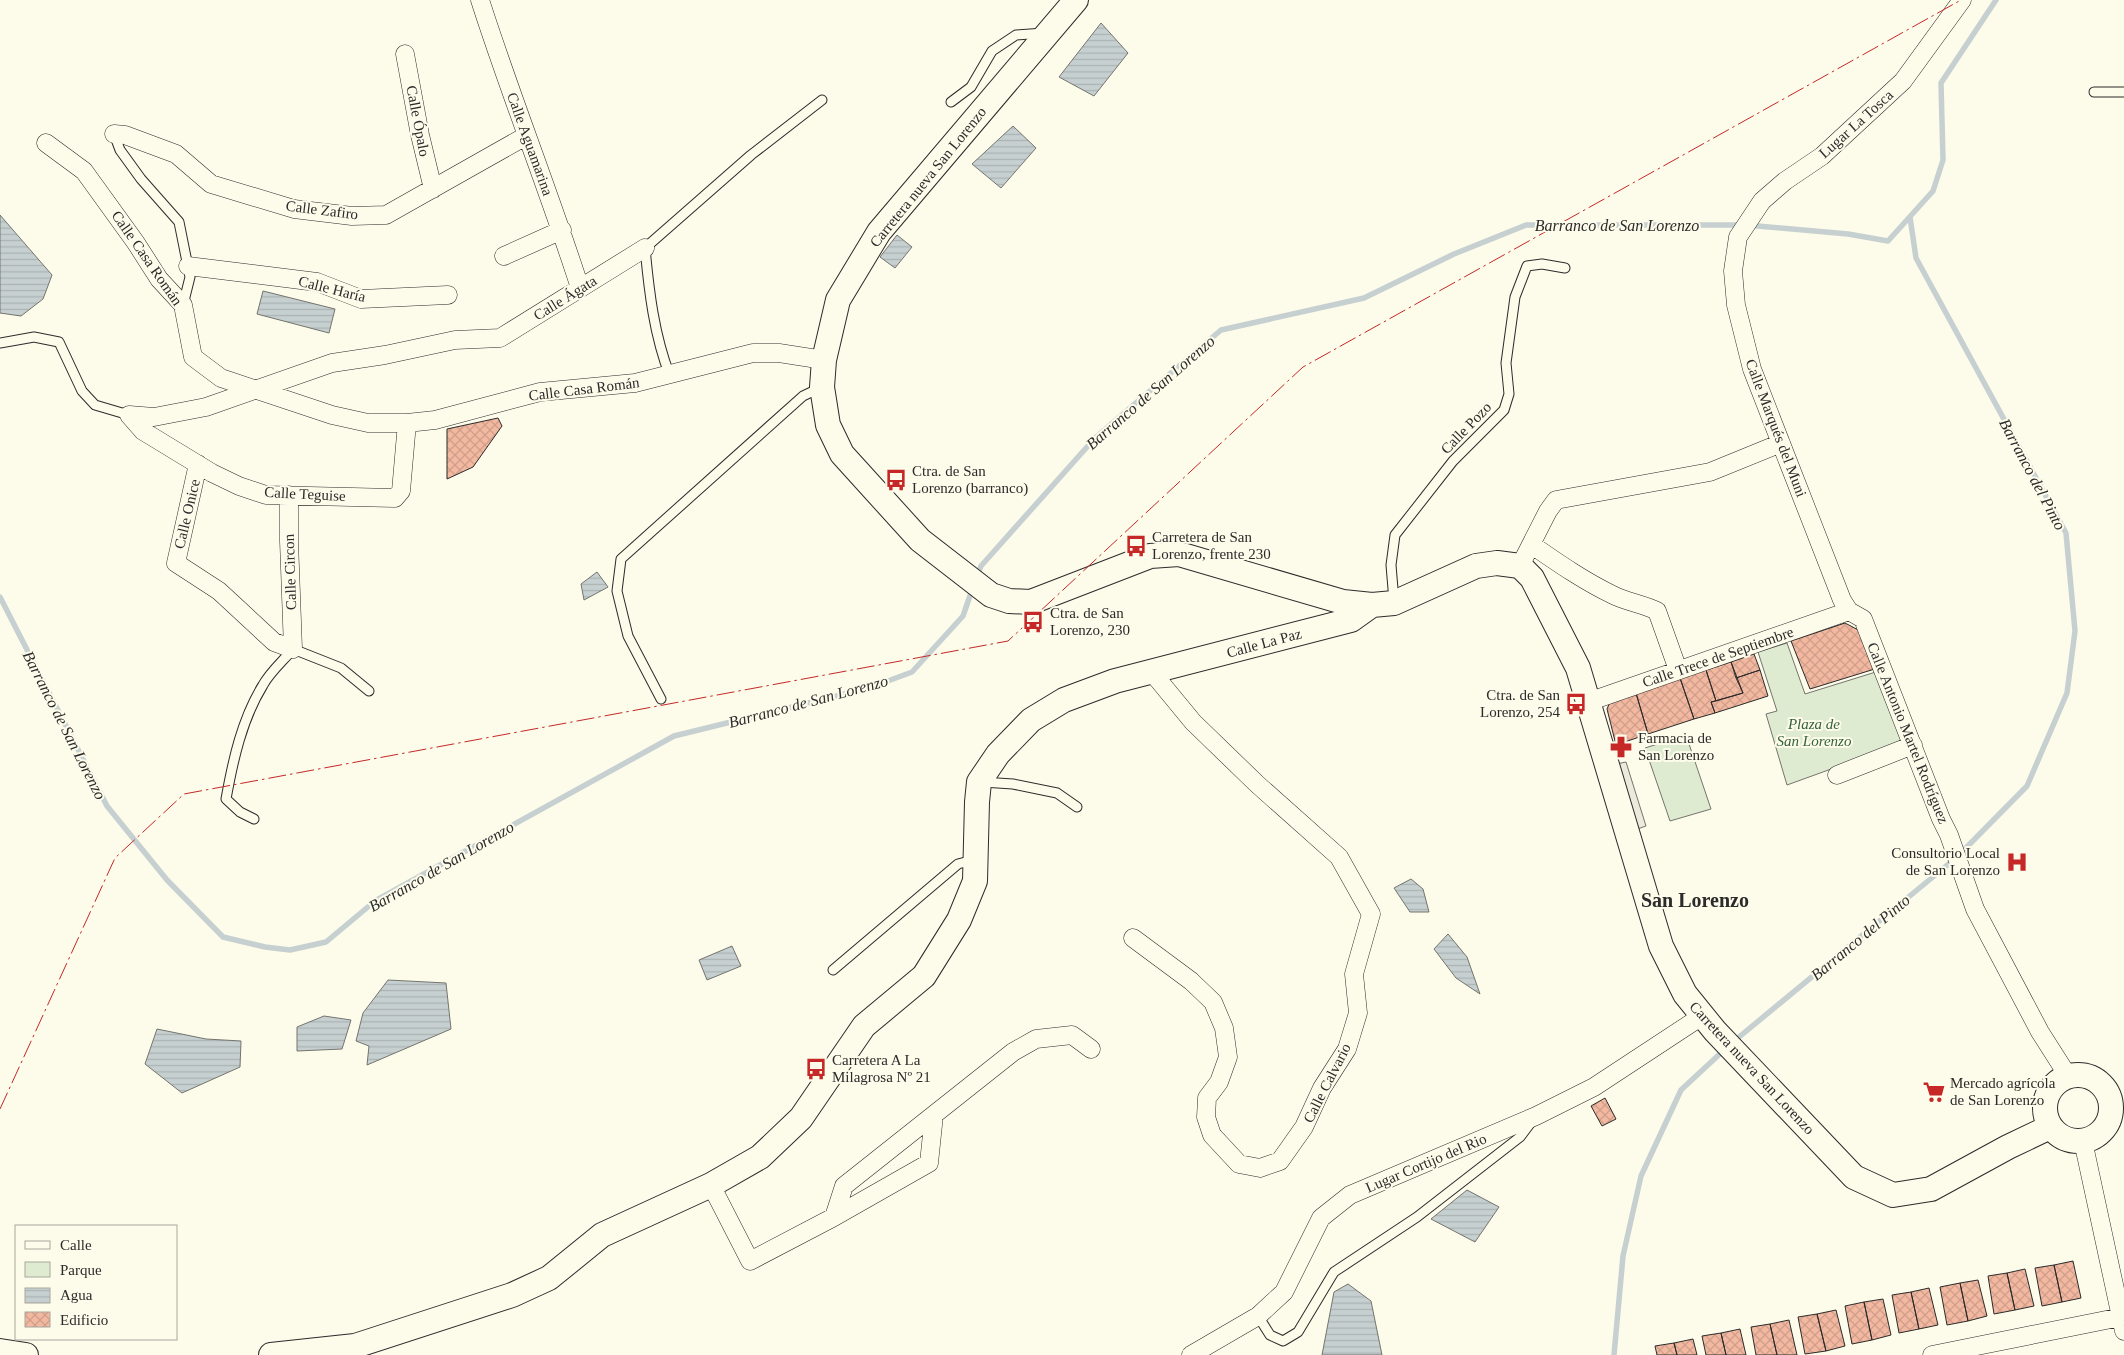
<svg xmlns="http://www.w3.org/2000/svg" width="2124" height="1355" viewBox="0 0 2124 1355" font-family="Georgia,serif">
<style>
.park{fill:#deebd1;stroke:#74746e}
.parking{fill:#eceadb;stroke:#74746e}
.water{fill:url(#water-rules);stroke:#74746e}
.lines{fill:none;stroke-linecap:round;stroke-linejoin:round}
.stream{stroke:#c7d0d0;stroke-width:5.5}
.building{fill:url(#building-cross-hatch);stroke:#2b2b2b}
.lane-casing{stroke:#2b2b2b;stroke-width:11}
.street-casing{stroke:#2b2b2b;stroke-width:19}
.secondary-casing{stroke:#2b2b2b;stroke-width:26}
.lane{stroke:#fdfbea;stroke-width:9}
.street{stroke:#fdfbea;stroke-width:18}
.secondary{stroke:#fdfbea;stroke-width:24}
.power{stroke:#c62828;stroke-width:1;stroke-dasharray:18 4 2.5 4;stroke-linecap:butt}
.labels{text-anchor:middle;stroke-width:4;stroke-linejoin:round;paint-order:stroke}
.street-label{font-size:15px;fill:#2b2b2b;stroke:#fdfbea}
.poi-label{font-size:15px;fill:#2b2b2b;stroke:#fdfbea;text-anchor:start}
.park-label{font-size:15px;font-style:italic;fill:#34623c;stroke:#fdfbea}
.water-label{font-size:16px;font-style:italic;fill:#2b2b2b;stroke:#fdfbea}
.district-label{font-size:20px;font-weight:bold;fill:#2b2b2b;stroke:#fdfbea}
</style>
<defs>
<pattern id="water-rules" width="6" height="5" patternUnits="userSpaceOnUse" patternTransform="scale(1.25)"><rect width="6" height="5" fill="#c7d0d0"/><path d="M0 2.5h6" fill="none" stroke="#abb3b3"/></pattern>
<pattern id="building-cross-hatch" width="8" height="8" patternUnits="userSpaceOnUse" patternTransform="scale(1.25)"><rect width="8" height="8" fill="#f2b8a0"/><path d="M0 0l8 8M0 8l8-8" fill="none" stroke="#d09e8a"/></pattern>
</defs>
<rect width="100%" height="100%" fill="#fdfbea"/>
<path class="park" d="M1787,643L1805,694L1879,671L1903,743L1787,785L1766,714L1777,711L1758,652Z
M1686,735L1711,809L1670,821L1645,748Z"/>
<path class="parking" d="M1626,762L1646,826L1626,833L1607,766Z"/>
<path class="water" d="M1101,23L1128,53L1094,96L1059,77Z
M1013,126L1036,148L1001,188L972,164Z
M0,215L52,275L43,299L21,316L0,313Z
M897,235L912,247L895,268L880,257Z
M263,291L335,309L329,333L257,314Z
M597,572L608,587L584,600L581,584Z
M1411,879L1423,889L1429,912H1410L1394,888Z
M1448,934L1467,957L1480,994L1456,978L1434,949Z
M732,946L741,966L707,980L699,960Z
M388,980L446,983L451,1029L367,1065L369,1046L356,1041L363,1013Z
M324,1016L351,1020L342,1049L297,1051V1027Z
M157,1029L206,1039L241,1041L240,1067L182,1093L145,1064Z
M1467,1190L1499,1207L1475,1242L1431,1219Z
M1348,1284L1371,1301L1382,1355H1322L1334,1292Z"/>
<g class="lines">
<path class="stream" d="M977,576L981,566L1095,438L1221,330L1364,298L1454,254L1526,225H1746L1848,234L1888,241L1933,191L1943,160L1941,83L1996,0
M0,597L107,806L167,880L223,937L265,947L290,950L326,942L375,901L674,736L869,688L912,672L963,616L973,587
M1733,1042L1957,857L2027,786L2067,693L2075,631L2066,533L1916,258L1910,217
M1614,1355L1623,1256L1641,1176L1681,1090L1724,1050"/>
</g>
<path class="building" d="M498,418L502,426L473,467L447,479V429Z
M1845,623L1864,633L1878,668L1810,689L1791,641Z
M1754,654L1760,670L1736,678L1731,662Z
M1731,662L1743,693L1716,701L1706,670Z
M1706,670L1716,701L1711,702L1715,713L1694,719L1680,678Z
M1760,670L1768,696L1715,713L1711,702L1743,693L1736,678Z
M1680,678L1694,719L1648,734L1636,693Z
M1636,693L1648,734L1616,745L1607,709L1610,702Z
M1605,1098L1616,1119L1602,1126L1591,1106Z
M2073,1261L2081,1298L2062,1302L2054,1265Z
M2054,1265L2062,1302L2042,1306L2035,1268Z
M2025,1269L2034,1306L2015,1310L2007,1273Z
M2007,1273L2015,1310L1994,1314L1988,1276Z
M1978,1280L1987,1316L1968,1321L1960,1283Z
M1960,1283L1968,1321L1947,1325L1940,1287Z
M1929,1288L1938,1325L1919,1329L1911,1292Z
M1911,1292L1919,1329L1899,1333L1892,1295Z
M1883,1299L1891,1335L1872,1340L1864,1302Z
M1864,1302L1872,1340L1852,1344L1845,1306Z
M1836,1310L1845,1346L1826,1351L1817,1314Z
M1817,1314L1826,1351L1805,1354L1798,1317Z
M1789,1320L1797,1355H1777L1770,1324Z
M1770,1324L1777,1355H1756L1751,1327Z
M1740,1329L1746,1355H1726L1721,1333Z
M1721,1333L1726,1355H1706L1702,1336Z
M1693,1339L1697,1355H1677L1674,1343Z
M1674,1343L1677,1355H1657L1655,1346Z"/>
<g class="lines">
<g class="lane-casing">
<path id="lane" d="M2094,92H2124
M951,102L971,87L992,51L1016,35L1044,33
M114,134L120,150L141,179L179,222L190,277L183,305
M0,343L34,337L59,342L82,391L95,405L129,415
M670,376C654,335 649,291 645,248L751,155L822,100
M1394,601L1391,565L1395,535L1453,461L1504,410L1509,394L1506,363L1515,297L1527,266L1542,264L1565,268
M661,699L628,636L617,591L621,559L803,396L822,387
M982,782L1013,784L1057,793L1077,807
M254,819L240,812L226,799C233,760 242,719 263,685C270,672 283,661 293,649L341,668L369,691
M833,970L958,864L973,860
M1258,1316L1270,1335L1283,1341L1298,1332L1334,1272L1417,1217L1520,1137L1532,1121"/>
</g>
<g class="street-casing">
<path id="street" d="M480,0C511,97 549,191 580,288
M1962,0L1903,81L1822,156L1785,181L1762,201L1738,237L1733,271L1736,305L1752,369L1842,600L1849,611L1863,619L1941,819L1949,835L1975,909L2040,1032L2068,1076
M405,54L420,135L433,189
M114,134L125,135L176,154L211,184L294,209L352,216L386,215L526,136
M46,143L84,171L136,243L159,279L183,305L193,357L221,378L332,415L368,423H407L435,420L540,392L635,383L753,353H779L824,360
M504,256L562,230
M188,266L317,282L361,299L448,295
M129,415L154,417L206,407L332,363L385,355L455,340L500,338L645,248
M129,415L143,431L212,473L239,486L266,495L395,498L401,491L407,423
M198,464L176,563L219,591L274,642L293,649L289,541V495
M1532,545C1558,563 1584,581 1613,595C1627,602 1643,604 1657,611L1678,670
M1520,566L1548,511L1556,500L1710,472L1781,443
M1588,702L1849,611
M1837,775L1913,745
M1133,938L1191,981L1213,1002L1224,1028L1228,1057L1219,1082L1207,1098L1206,1117L1212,1135L1239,1164L1260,1168L1280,1161L1304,1127L1322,1088L1347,1049L1358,1013L1354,974L1371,914L1339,857L1257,784L1193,722L1151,671
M2083,1141L2124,1331
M711,1185L750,1261L834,1217L929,1163L934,1115
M834,1217L844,1186L1013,1052L1036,1039L1072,1035L1091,1049
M1191,1355L1258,1316L1284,1292L1321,1218L1350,1195L1536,1116L1594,1087L1702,1016
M1932,1355L2121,1317"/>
</g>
<g class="secondary-casing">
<path id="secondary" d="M1076,0L879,232L838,300L824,360L822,387L828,425L842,454L920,540L991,595L1009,601L1031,602L1150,556L1179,554L1343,602L1372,605L1394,603L1476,566L1497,563L1520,566L1532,578L1578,668L1661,946L1685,994L1715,1031L1854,1177L1893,1195L1931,1189L2008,1147L2050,1127
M2045 1108a33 33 0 1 1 66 0a33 33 0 1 1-66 0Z
M0,1351L26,1355
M271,1355L355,1346L512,1295L549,1278L602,1235L711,1185L760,1157L801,1118L864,1026L924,976L959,920L975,881L977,802L979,782L998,754L1031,720L1064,700L1115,681L1351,620L1372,605"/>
</g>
<use href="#lane" class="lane"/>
<use href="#street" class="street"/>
<use href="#secondary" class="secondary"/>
<path class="power" d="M0,1109L115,858L184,794L1008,641L1303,367L1961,0"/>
</g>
<defs>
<g id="bus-bare" transform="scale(1.725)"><path d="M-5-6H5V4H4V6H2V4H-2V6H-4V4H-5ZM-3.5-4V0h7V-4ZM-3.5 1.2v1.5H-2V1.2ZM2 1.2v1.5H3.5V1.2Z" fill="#c62828" stroke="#fdfbea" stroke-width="2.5" paint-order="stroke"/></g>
<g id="pharmacy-bare" transform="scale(1.725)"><path d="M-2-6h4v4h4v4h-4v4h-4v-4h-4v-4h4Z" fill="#c62828" stroke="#fdfbea" stroke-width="2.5" paint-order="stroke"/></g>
<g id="hospital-bare" transform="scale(1.725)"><path d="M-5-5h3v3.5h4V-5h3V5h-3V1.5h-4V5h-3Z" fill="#c62828" stroke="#fdfbea" stroke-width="2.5" paint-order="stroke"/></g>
<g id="supermarket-bare" transform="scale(1.725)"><path d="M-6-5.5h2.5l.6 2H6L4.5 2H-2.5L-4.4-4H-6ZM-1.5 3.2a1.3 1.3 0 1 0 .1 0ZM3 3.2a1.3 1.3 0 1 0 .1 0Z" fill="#c62828" stroke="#fdfbea" stroke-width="2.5" paint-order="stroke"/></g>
</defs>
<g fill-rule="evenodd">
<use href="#bus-bare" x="896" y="480"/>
<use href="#bus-bare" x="1136" y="546"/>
<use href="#bus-bare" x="1033" y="622"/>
<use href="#bus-bare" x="1576" y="704"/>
<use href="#pharmacy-bare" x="1621" y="747"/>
<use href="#hospital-bare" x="2017" y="862"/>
<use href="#bus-bare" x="816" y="1069"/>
<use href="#supermarket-bare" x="1934" y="1092"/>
</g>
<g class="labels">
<g class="street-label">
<text transform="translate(418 121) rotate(79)" y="5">Calle Ópalo</text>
<text transform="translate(1856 124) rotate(-42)" y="5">Lugar La Tosca</text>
<text transform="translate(530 144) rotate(70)" y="5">Calle Aguamarina</text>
<text transform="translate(928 177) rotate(-51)" y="5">Carretera nueva San Lorenzo</text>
<text transform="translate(322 210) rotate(7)" y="5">Calle Zafiro</text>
<text transform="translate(147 258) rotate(55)" y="5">Calle Casa Román</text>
<text transform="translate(332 289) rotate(14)" y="5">Calle Haría</text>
<text transform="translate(565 298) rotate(-32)" y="5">Calle Ágata</text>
<text transform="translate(584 389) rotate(-7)" y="5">Calle Casa Román</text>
<text transform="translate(1466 428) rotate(-46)" y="5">Calle Pozo</text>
<text transform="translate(1776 428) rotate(69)" y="5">Calle Marqués del Muni</text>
<text transform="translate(305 494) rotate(3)" y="5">Calle Teguise</text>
<text transform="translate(187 514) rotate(-77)" y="5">Calle Onice</text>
<text transform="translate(290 572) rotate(-92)" y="5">Calle Circon</text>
<text transform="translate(1264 643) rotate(-15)" y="5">Calle La Paz</text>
<text transform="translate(1718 657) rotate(-19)" y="5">Calle Trece de Septiembre</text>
<text transform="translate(1908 733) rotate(68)" y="5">Calle Antonio Martel Rodríguez</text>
<text transform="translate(1752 1068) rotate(47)" y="5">Carretera nueva San Lorenzo</text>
<text transform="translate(1327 1083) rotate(-63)" y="5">Calle Calvario</text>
<text transform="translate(1426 1163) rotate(-23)" y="5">Lugar Cortijo del Rio</text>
</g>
<g class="poi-label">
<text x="912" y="476">Ctra. de San<tspan x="912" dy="17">Lorenzo (barranco)</tspan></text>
<text x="1152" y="542">Carretera de San<tspan x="1152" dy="17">Lorenzo, frente 230</tspan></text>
<text x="1050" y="618">Ctra. de San<tspan x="1050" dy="17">Lorenzo, 230</tspan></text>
<text x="1560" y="700" text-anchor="end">Ctra. de San<tspan x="1560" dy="17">Lorenzo, 254</tspan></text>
<text x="1638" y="743">Farmacia de<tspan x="1638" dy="17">San Lorenzo</tspan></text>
<text x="2000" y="858" text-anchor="end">Consultorio Local<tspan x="2000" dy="17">de San Lorenzo</tspan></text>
<text x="832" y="1065">Carretera A La<tspan x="832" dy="17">Milagrosa Nº 21</tspan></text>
<text x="1950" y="1088">Mercado agrícola<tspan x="1950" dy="17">de San Lorenzo</tspan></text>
</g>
<g class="park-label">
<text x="1814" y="729">Plaza de<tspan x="1814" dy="17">San Lorenzo</tspan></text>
</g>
<g class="water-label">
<text x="1617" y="231">Barranco de San Lorenzo</text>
<text transform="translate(1150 392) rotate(-41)" y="6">Barranco de San Lorenzo</text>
<text transform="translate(2033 474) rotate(62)" y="6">Barranco del Pinto</text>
<text transform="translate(808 701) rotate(-15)" y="6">Barranco de San Lorenzo</text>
<text transform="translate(65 725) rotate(63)" y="6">Barranco de San Lorenzo</text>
<text transform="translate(441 866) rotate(-30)" y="6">Barranco de San Lorenzo</text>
<text transform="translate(1860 937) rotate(-40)" y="6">Barranco del Pinto</text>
</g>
<g class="district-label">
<text x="1695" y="907">San Lorenzo</text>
</g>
</g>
<rect x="15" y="1225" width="162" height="115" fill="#fdfbea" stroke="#a9a89e"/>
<rect x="25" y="1241" width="25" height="8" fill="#fdfbea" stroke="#a9a89e"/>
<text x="60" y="1250" font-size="15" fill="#2b2b2b">Calle</text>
<rect x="25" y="1262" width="25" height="15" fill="#deebd1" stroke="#a9a89e"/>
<text x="60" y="1275" font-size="15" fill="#2b2b2b">Parque</text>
<rect x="25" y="1288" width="25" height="15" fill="url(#water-rules)" stroke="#a9a89e"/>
<text x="60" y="1300" font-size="15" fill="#2b2b2b">Agua</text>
<rect x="25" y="1312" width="25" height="15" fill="url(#building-cross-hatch)" stroke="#a9a89e"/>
<text x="60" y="1325" font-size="15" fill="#2b2b2b">Edificio</text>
</svg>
